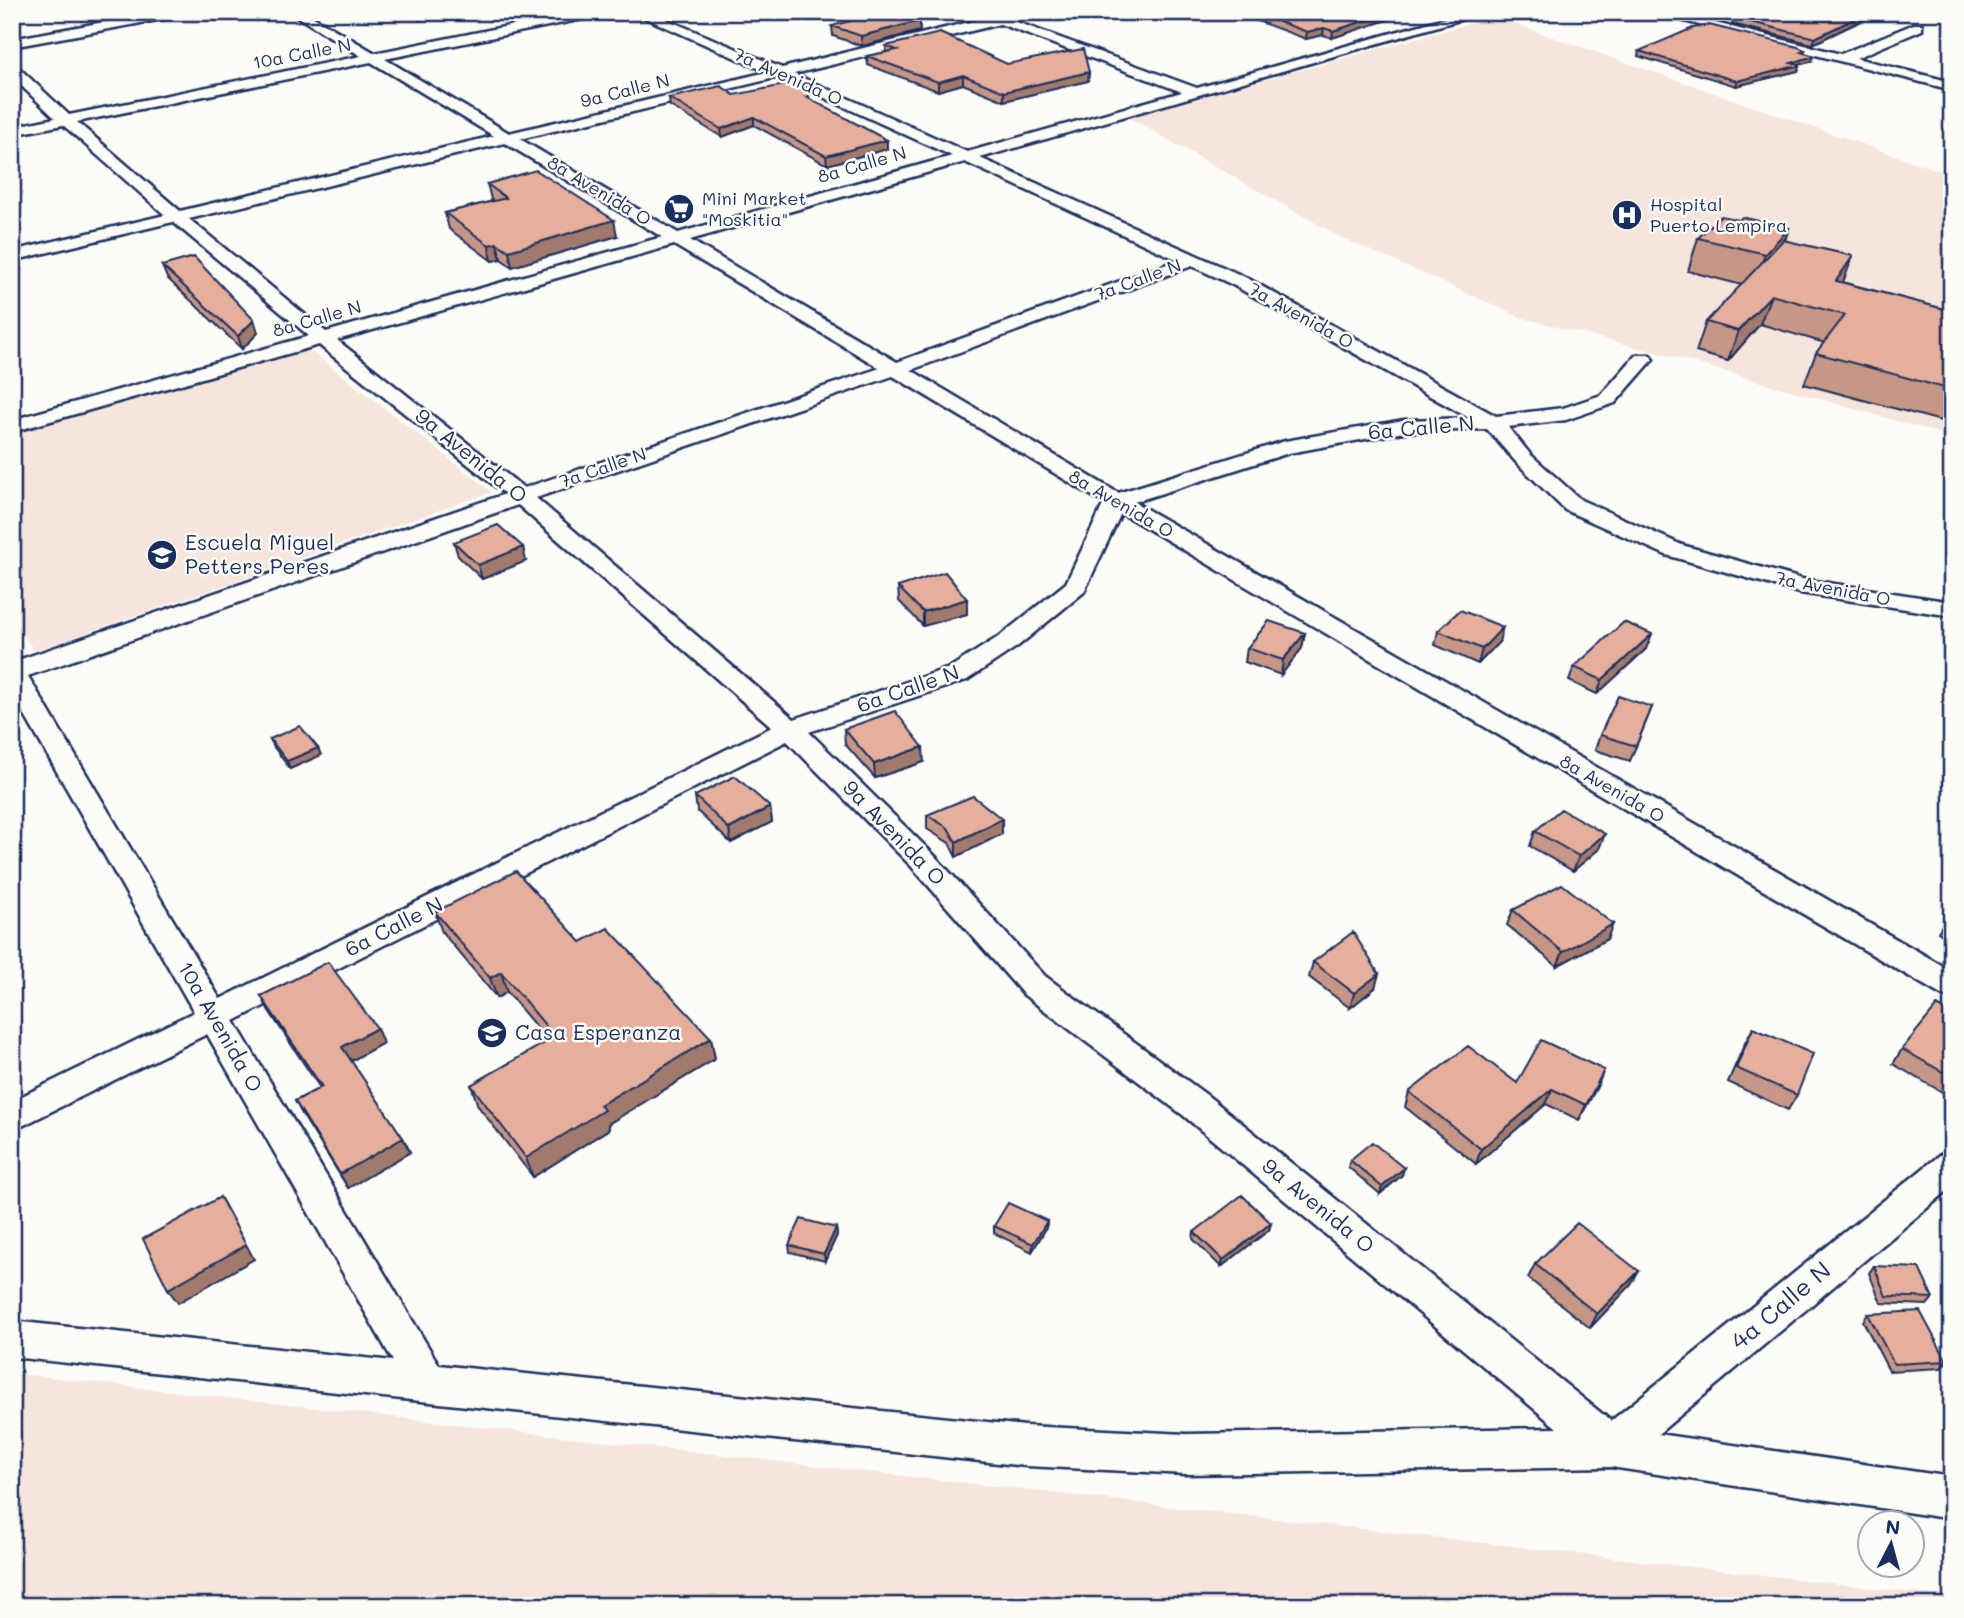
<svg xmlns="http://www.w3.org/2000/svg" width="1964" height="1618" viewBox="0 0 1964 1618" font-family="Mali,sans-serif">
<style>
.built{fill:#f6e5dc}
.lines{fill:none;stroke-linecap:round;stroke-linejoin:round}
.minor-casing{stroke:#1b2f5e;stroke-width:5}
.minor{fill:#fdfcf7;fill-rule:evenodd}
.wall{fill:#c69686;stroke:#1b2f5e;stroke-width:2}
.shaded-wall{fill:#a17a6d;stroke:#1b2f5e;stroke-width:2}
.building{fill:#e6af9c;stroke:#1b2f5e;stroke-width:2}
.labels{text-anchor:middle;stroke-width:5;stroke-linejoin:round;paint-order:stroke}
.far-street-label{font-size:18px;fill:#1b2f5e;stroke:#fdfcf7}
.far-poi-label{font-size:18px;fill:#1b2f5e;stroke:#fdfcf7;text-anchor:start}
.street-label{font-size:21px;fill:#1b2f5e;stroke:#fdfcf7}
.poi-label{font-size:21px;fill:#1b2f5e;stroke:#fdfcf7;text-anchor:start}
.near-street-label{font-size:24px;fill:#1b2f5e;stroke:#fdfcf7}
</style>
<rect width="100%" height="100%" fill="#fdfcf7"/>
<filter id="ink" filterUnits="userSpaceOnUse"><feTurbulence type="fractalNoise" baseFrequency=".0143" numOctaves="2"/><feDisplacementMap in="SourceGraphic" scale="14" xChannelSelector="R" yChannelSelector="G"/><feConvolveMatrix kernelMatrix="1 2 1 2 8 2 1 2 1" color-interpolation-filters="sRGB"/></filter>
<g filter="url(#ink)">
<path class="built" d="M1494,17L1952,175V437L1678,358L1523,318L1340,237L1128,117Z
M308,349L492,492L34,651L12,618V435Z
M12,1373L1952,1597V1606H12Z"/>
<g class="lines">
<g class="minor-casing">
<path id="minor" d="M158,12H185L179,16L12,47V39Z
M290,12H305L375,53L578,12H604L598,16L385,59L509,133L767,72L632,12H649L782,68L998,15L1041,12L1014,21L1197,88L1466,12H1487L980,158L1245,277L1496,416L1563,408L1601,395L1636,355H1650L1653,359L1650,363L1615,403L1566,420L1508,427L1530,454L1581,500L1682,545L1802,579L1952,602V616L1800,593L1666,555L1565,510L1516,462L1487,429L1404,432L1289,453L1134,502L1952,971V998L1941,995L1121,513L1084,592L1018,646L967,680L809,732L932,853L1045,976L1208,1096L1611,1421L1940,1155L1952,1151V1187L1658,1434L1952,1477V1519L1611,1467L1186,1474L1026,1466L12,1357V1321L393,1361L207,1034L12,1131V1101L194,1012L12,693V662L505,494L319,345L12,432V420L309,336L173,222L12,261V251L165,215L63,125L12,135V127L55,118L12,77V65L17,66L69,115L361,56ZM1000,24L1182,92L967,152L794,74ZM371,62L494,136L180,211L77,122ZM779,77L952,156L678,233L520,139ZM505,143L662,237L326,332L189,219ZM965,162L1178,260L897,362L690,240ZM674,245L880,368L524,488L337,340ZM1192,266L1233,285L1469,418L1404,420L1285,441L1118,493L911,370ZM893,376L1104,503L1066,583L1000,636L949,668L794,719L536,498ZM518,505L772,727L220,999L28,676ZM787,741L912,867L1023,994L1184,1116L1557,1428L1186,1434L1026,1426L439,1365L234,1021Z
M1649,12H1671L1841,54L1914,24H1922V30L1856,58L1952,82V90Z"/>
</g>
<use href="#minor" class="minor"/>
</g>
<path class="wall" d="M406,12H463L419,20Z
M1233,12H1400L1399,16L1332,38L1323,35L1306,39Z
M1700,12H1907L1896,17L1878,13L1813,44L1732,24L1734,20Z
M1938,12H1952V16Z
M832,26L920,31L862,46L833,36Z
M886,46L1007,64L1089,72L1088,81L1004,101L963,84L938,91L868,65L867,56L886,52Z
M1805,50L1804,53L1812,61L1799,65H1800L1798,71L1736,86L1638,56L1639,51Z
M734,95L809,96L810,100L887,149L827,165L754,125L722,137L670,106L669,98Z
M487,184L617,236L512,267L501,259L492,261L449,229L445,213L493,201L491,199Z
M1739,220L1789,228L1785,241L1853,256L1842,282L1952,311V424L1804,384L1816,353L1825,343L1760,324L1728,361L1696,352L1706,322L1742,285L1688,271L1698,238Z
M162,266L254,320L258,333L242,349L167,278Z
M454,542L526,561L482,579L458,556Z
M898,587L967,599V614L923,626L899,601Z
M1438,631L1499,642L1478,664L1435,645Z
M1305,633L1302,648L1281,675L1245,662L1247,648Z
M1646,649L1597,694L1569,681L1574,667Z
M1652,707L1630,761L1595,750L1600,735Z
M844,729L924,762L875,778L845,744Z
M270,739L321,755L290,769L273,746Z
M695,796L770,807L772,822L731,843L697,811Z
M927,815L1002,819V834L956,857L949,843L927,829Z
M1535,831L1599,849L1573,871L1530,846Z
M1513,910L1607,939L1557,966L1507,925Z
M435,912L581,942L711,1038L715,1059L608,1124L609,1129L533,1177L478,1106L471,1085L548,1041L507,992L497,998L442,932Z
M1952,914V942L1938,932L1947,917Z
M1313,962L1375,988L1350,1008L1309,977Z
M261,996L383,1043L351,1061L403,1138L410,1152L348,1188L303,1116L295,1101L320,1088L269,1011Z
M1952,1014V1092L1949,1096L1893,1064L1902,1049Z
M1753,1028L1797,1095L1788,1110L1728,1082L1745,1043Z
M1604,1070L1579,1120L1546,1104L1476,1164L1405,1107L1409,1092L1517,1083Z
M1350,1160L1404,1168L1402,1175L1380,1194L1348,1167Z
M1047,1221L1046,1228L1032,1252L994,1233V1226Z
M1271,1223L1269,1230L1221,1267L1193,1239L1194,1232Z
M836,1228L837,1235L825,1261L790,1252L789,1245Z
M1535,1264L1639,1271L1631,1285L1590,1328L1528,1278Z
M1874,1266L1933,1298L1927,1305L1881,1303L1869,1273Z
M1868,1314L1947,1361L1941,1368L1889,1371L1863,1321Z"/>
<path class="shaded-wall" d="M435,12H463L419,20L418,15Z
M1391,12H1400L1399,16L1332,38L1333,31Z
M1868,12H1878L1813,44L1815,38Z
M1898,12H1907L1896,17Z
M920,21V31L862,46L861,36Z
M1324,28L1323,35L1306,39L1307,32Z
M1814,56L1812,61L1789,68L1791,63Z
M1800,65L1798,71L1736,86L1737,81Z
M1089,72L1088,81L1004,101V92Z
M963,75V84L938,91V82Z
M754,117V125L722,137L721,129Z
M887,140V149L827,165L826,156Z
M614,220L617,236L512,267L509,251Z
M1789,228L1777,261L1753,288L1765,254Z
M497,243L501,259L492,261L489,245Z
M1853,256L1842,285L1836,281Z
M1771,295L1760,324L1728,361L1738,331Z
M254,320L258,333L242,349L238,336Z
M523,547L526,561L482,579L478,565Z
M967,599V614L923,626V612Z
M1503,627L1499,642L1478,664L1482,649Z
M1305,633L1302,648L1281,675L1283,660Z
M1652,634L1646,649L1597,694L1602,680Z
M923,747L924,762L875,778L874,764Z
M318,748L321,755L290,769L287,761Z
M770,807L772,822L731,843L729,829Z
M1002,819V834L956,857V842Z
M1605,834L1599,849L1573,871L1579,856Z
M1613,924L1607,939L1557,966L1563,952Z
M501,972L507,992L497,998L490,978Z
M1379,974L1375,988L1350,1008L1354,993Z
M377,1028L383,1043L349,1062L342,1047Z
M711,1038L715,1059L608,1124L609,1129L533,1177L526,1158L600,1105Z
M1604,1070L1598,1085L1579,1120L1586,1105Z
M1552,1089L1546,1104L1476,1164L1481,1149Z
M403,1138L410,1152L348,1188L340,1174Z
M1404,1168L1402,1175L1380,1194L1382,1187Z
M220,1197L254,1259L178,1303L168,1289Z
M1047,1221L1046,1228L1032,1252L1033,1244Z
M1271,1223L1269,1230L1221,1267L1223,1260Z
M836,1228L837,1235L825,1261L824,1254Z
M1639,1271L1631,1285L1590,1328L1597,1314Z"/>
<path class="building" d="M413,12H435L418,15Z
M881,12H896L920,21L861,36L832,26Z
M1252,12H1391L1333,31L1324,28L1307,32Z
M1729,12H1868L1815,38L1734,18L1745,16Z
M1709,25L1798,47L1805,50L1801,52L1814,56L1791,63L1800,65L1737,81L1639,51L1693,28Z
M940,33L1007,64L1083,49L1089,72L1004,92L963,75L938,82L867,56L897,50L886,46Z
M800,82L806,85L809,96L806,97L887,140L826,156L754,117L721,129L669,98L721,86L734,95Z
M536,170L614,220L509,251L497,243L489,245L445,213L506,198L487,184Z
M1721,216L1739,220L1742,217L1789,228L1765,254L1698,238Z
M1783,240L1853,256L1836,281L1952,311V390L1816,353L1845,315L1771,295L1738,331L1706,322Z
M194,257L254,320L238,336L162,266Z
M498,525L523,547L478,565L454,542Z
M945,572L967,599L923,612L898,587Z
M1460,610L1503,627L1482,649L1438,631Z
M1269,621L1305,633L1283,660L1247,648Z
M1624,622L1652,634L1602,680L1574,667Z
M1618,696L1652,707L1636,746L1600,735Z
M895,711L923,747L874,764L844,729Z
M300,726L318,748L287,761L270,739Z
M735,776L770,807L729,829L695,796Z
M973,796L1002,819L956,842L948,828L927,815Z
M1561,809L1605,834L1579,856L1535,831Z
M516,871L581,942L608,928L711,1038L600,1105L604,1110L526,1158L471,1085L555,1037L501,972L490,978L435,912Z
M1562,884L1613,924L1563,952L1513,910Z
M1353,932L1379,974L1354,993L1313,962Z
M328,962L377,1028L342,1047L403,1138L340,1174L295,1101L322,1087L261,996Z
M1937,1006L1952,1014V1077L1902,1049Z
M1753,1028L1813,1054L1797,1095L1736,1068Z
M1541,1040L1604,1070L1586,1105L1552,1089L1481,1149L1409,1092L1468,1046L1517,1083Z
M1372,1142L1404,1168L1382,1187L1350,1160Z
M1242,1195L1271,1223L1223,1260L1194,1232Z
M220,1197L246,1245L168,1289L143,1239Z
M1008,1203L1047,1221L1033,1244L994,1226Z
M801,1219L836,1228L824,1254L789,1245Z
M1577,1223L1639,1271L1597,1314L1535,1264Z
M1874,1266L1919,1268L1933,1298L1886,1296Z
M1920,1311L1947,1361L1894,1364L1868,1314Z"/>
</g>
<defs>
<g id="supermarket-disc" transform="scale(1.575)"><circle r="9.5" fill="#1b2f5e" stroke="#fdfcf7"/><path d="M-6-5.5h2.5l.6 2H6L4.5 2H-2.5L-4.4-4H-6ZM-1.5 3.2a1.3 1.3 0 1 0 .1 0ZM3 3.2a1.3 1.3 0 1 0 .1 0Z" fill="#fff"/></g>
<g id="hospital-disc" transform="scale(1.575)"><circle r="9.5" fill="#1b2f5e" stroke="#fdfcf7"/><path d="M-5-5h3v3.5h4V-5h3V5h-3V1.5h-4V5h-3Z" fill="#fff"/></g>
<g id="school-disc" transform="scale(1.575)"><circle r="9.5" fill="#1b2f5e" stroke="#fdfcf7"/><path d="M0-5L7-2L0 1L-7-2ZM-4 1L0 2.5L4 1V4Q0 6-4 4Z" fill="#fff"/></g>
</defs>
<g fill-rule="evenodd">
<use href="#supermarket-disc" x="679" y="209"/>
<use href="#hospital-disc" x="1627" y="215"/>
<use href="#school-disc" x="162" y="555"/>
<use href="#school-disc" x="492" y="1033"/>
</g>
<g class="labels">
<g class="far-street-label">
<text transform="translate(302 54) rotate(-11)" y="6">10a Calle N</text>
<text transform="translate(788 77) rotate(24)" y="6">7a Avenida O</text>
<text transform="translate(625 91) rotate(-14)" y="6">9a Calle N</text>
<text transform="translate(862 165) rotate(-16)" y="6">8a Calle N</text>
<text transform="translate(599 191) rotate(31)" y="6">8a Avenida O</text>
<text transform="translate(1138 280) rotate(-20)" y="6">7a Calle N</text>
<text transform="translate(1301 316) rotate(29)" y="6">7a Avenida O</text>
<text transform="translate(317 319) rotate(-16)" y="6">8a Calle N</text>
<text transform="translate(603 468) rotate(-19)" y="6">7a Calle N</text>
<text transform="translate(1121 504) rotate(30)" y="6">8a Avenida O</text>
<text transform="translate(1833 589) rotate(11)" y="6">7a Avenida O</text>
<text transform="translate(1612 789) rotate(30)" y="6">8a Avenida O</text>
</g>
<g class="far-poi-label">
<text x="702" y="205">Mini Market<tspan x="702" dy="21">"Moskitia"</tspan></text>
<text x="1650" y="211">Hospital<tspan x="1650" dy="21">Puerto Lempira</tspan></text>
</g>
<g class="street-label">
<text transform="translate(1421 428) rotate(-5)" y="7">6a Calle N</text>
<text transform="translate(471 456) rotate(39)" y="7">9a Avenida O</text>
<text transform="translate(908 689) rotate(-19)" y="7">6a Calle N</text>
<text transform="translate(894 833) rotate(46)" y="7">9a Avenida O</text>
<text transform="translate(394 927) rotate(-27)" y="7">6a Calle N</text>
<text transform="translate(220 1027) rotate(60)" y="7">10a Avenida O</text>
<text transform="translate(1318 1206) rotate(39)" y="7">9a Avenida O</text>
</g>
<g class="poi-label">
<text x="185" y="550">Escuela Miguel<tspan x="185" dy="24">Petters Peres</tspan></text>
<text x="515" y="1040">Casa Esperanza</text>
</g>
<g class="near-street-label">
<text transform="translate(1781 1306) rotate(-40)" y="8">4a Calle N</text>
</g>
</g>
<rect width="1964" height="1618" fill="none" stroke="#fdfcf7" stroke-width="42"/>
<rect x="21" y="21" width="1922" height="1576" fill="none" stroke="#1b2f5e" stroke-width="2.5" filter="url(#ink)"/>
<g transform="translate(1891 1544) rotate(6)"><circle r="33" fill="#fdfcf7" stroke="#a3aaba" stroke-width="2"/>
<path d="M0-5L12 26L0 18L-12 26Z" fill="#1b2f5e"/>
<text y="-10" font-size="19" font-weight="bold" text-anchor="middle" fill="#1b2f5e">N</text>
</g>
</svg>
